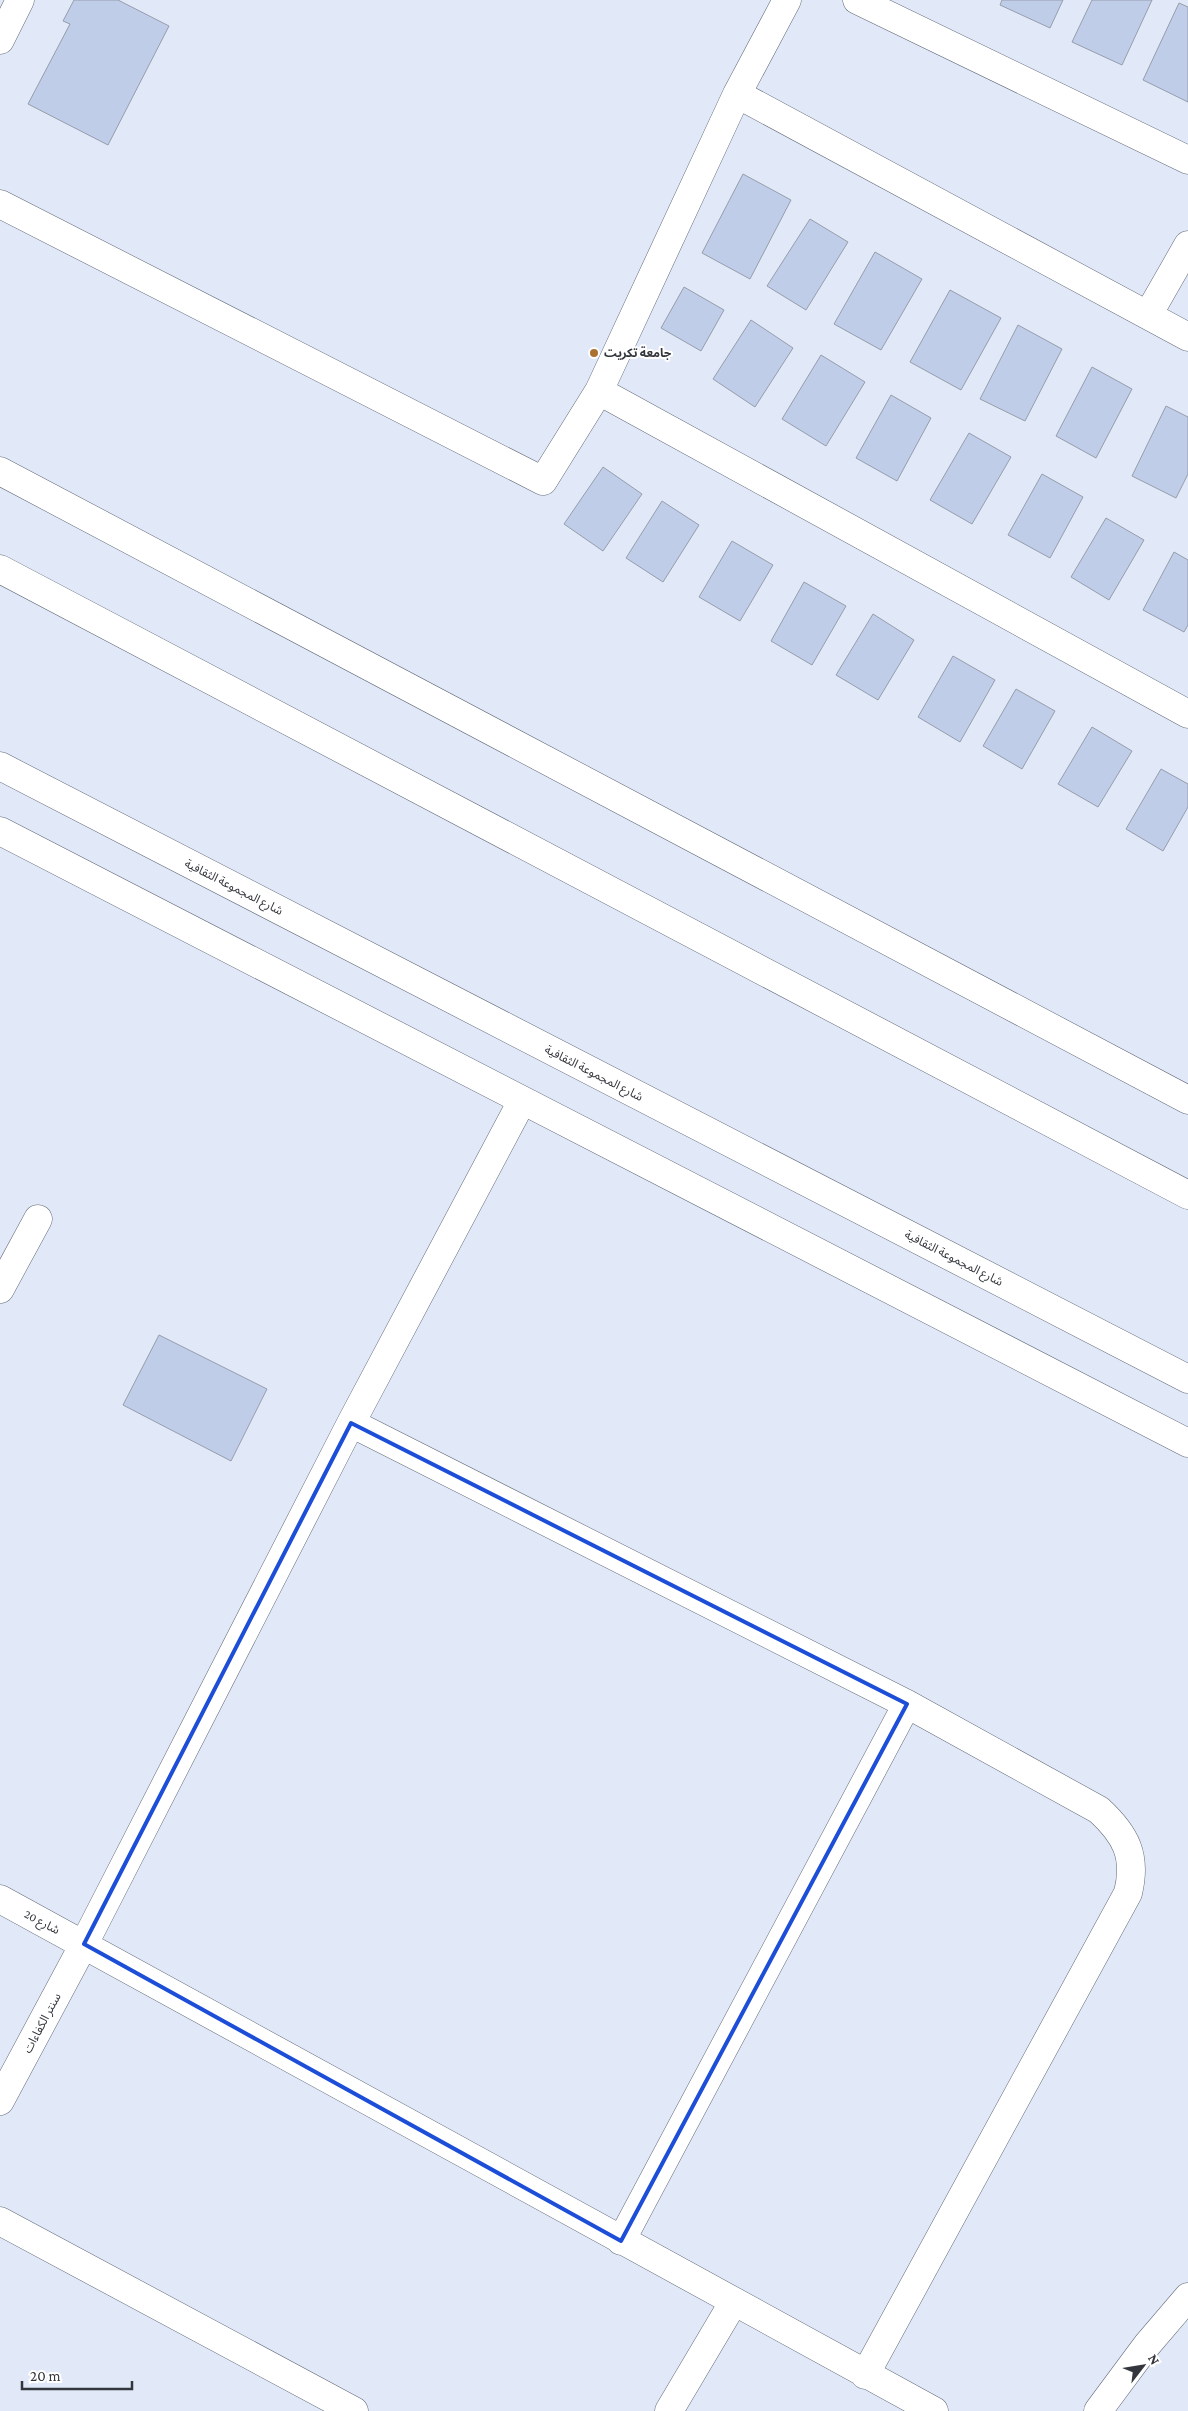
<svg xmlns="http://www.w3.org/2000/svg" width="1188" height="2411" viewBox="0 0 1188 2411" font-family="'Crimson Pro','Noto Sans Arabic',serif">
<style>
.building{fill:#bfcde9;stroke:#969dab}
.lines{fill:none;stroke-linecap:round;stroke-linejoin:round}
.street-casing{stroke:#646b78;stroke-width:29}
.secondary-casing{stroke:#646b78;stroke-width:29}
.primary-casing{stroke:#646b78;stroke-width:29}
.street{stroke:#fff;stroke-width:28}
.secondary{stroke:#fff;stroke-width:28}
.primary{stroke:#fff;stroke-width:28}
.marked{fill:none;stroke:#1d4ed8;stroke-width:4;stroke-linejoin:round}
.poi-dot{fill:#ab7131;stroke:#fff;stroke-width:2}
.labels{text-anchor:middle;stroke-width:4;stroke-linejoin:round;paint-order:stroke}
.poi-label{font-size:12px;font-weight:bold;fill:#33363c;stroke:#fff;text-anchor:start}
.street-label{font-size:12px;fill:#33363c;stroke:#fff}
</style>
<rect width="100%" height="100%" fill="#e1e9f9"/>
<path class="building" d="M74,0H118L169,26L108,145L28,104L70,24L63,21Z
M1002,0H1063L1050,28L1000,5Z
M1092,0H1152L1122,65L1072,42Z
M1179,3L1188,7V102L1143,80Z
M743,174L791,200L750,279L702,253Z
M810,219L848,242L806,310L767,286Z
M875,252L922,279L881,350L834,324Z
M684,287L724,310L701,351L661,328Z
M950,290L1001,318L961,390L910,362Z
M751,320L793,348L755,407L713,379Z
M1018,325L1062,349L1025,421L980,399Z
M821,355L865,382L826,446L782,419Z
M1092,367L1132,389L1096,458L1056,436Z
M891,395L931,418L897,481L856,458Z
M1166,406L1188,417V474L1176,498L1132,476Z
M969,433L1011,457L972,524L930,500Z
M603,467L642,494L603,551L564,524Z
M1042,474L1083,497L1050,558L1008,535Z
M662,501L699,525L663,582L626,558Z
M1106,518L1144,540L1109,600L1071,577Z
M732,541L773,565L740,621L699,597Z
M1174,552L1188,560V625L1184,632L1143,610Z
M804,582L846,606L812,665L771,641Z
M873,614L914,640L878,700L836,675Z
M953,656L995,680L960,742L918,717Z
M1016,689L1055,711L1022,769L983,746Z
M1092,727L1132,751L1098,807L1058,784Z
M1161,769L1188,784V807L1163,851L1126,829Z
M159,1335L267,1389L231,1461L123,1405Z"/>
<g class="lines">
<g class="street-casing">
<path id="street" d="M857,0L1188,160
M0,40L20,0
M737,94L1188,337
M0,204L543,481L599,391L737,94L787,0
M1148,315L1188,245
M599,391L1188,714
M0,1289L38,1219
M351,1423L907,1704L1099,1810C1126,1835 1137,1856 1128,1893L865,2375
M0,1899L934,2411
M84,1944L351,1423L522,1101
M0,2221L354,2411
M621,2241L907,1704
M669,2411L733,2303
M1098,2411L1147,2345L1188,2297"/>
</g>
<g class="secondary-casing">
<path id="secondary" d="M0,471L1188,1100
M0,569L1188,1195
M0,2101L84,1944"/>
</g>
<g class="primary-casing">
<path id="primary" d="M0,766L1188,1379
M0,831L1188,1443"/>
</g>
<use href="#street" class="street"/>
<use href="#secondary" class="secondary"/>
<use href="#primary" class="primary"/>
</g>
<path class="marked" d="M351,1423L907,1704L621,2241L84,1944Z"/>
<circle class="poi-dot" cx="594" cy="353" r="5"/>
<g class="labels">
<g class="poi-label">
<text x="604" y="357">جامعة تكريت</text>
</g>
<g class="street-label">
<text transform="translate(234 887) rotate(27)" y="4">شارع المجموعة الثقافية</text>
<text transform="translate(594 1073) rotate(27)" y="4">شارع المجموعة الثقافية</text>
<text transform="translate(954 1258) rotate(27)" y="4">شارع المجموعة الثقافية</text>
<text transform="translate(42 1922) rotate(28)" y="4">شارع 20</text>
<text transform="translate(42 2023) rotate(-62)" y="4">سنتر الكفاءات</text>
</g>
</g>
<g transform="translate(1143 2366) rotate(59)" stroke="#ffffff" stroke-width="4" paint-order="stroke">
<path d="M0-4L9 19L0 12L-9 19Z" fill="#33363c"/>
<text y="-8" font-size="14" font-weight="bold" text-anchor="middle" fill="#33363c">N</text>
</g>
<path d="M22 2381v8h110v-8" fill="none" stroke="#33363c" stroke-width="2.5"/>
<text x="30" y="2381" font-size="15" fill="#33363c" stroke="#ffffff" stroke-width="4" paint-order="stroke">20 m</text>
</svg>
